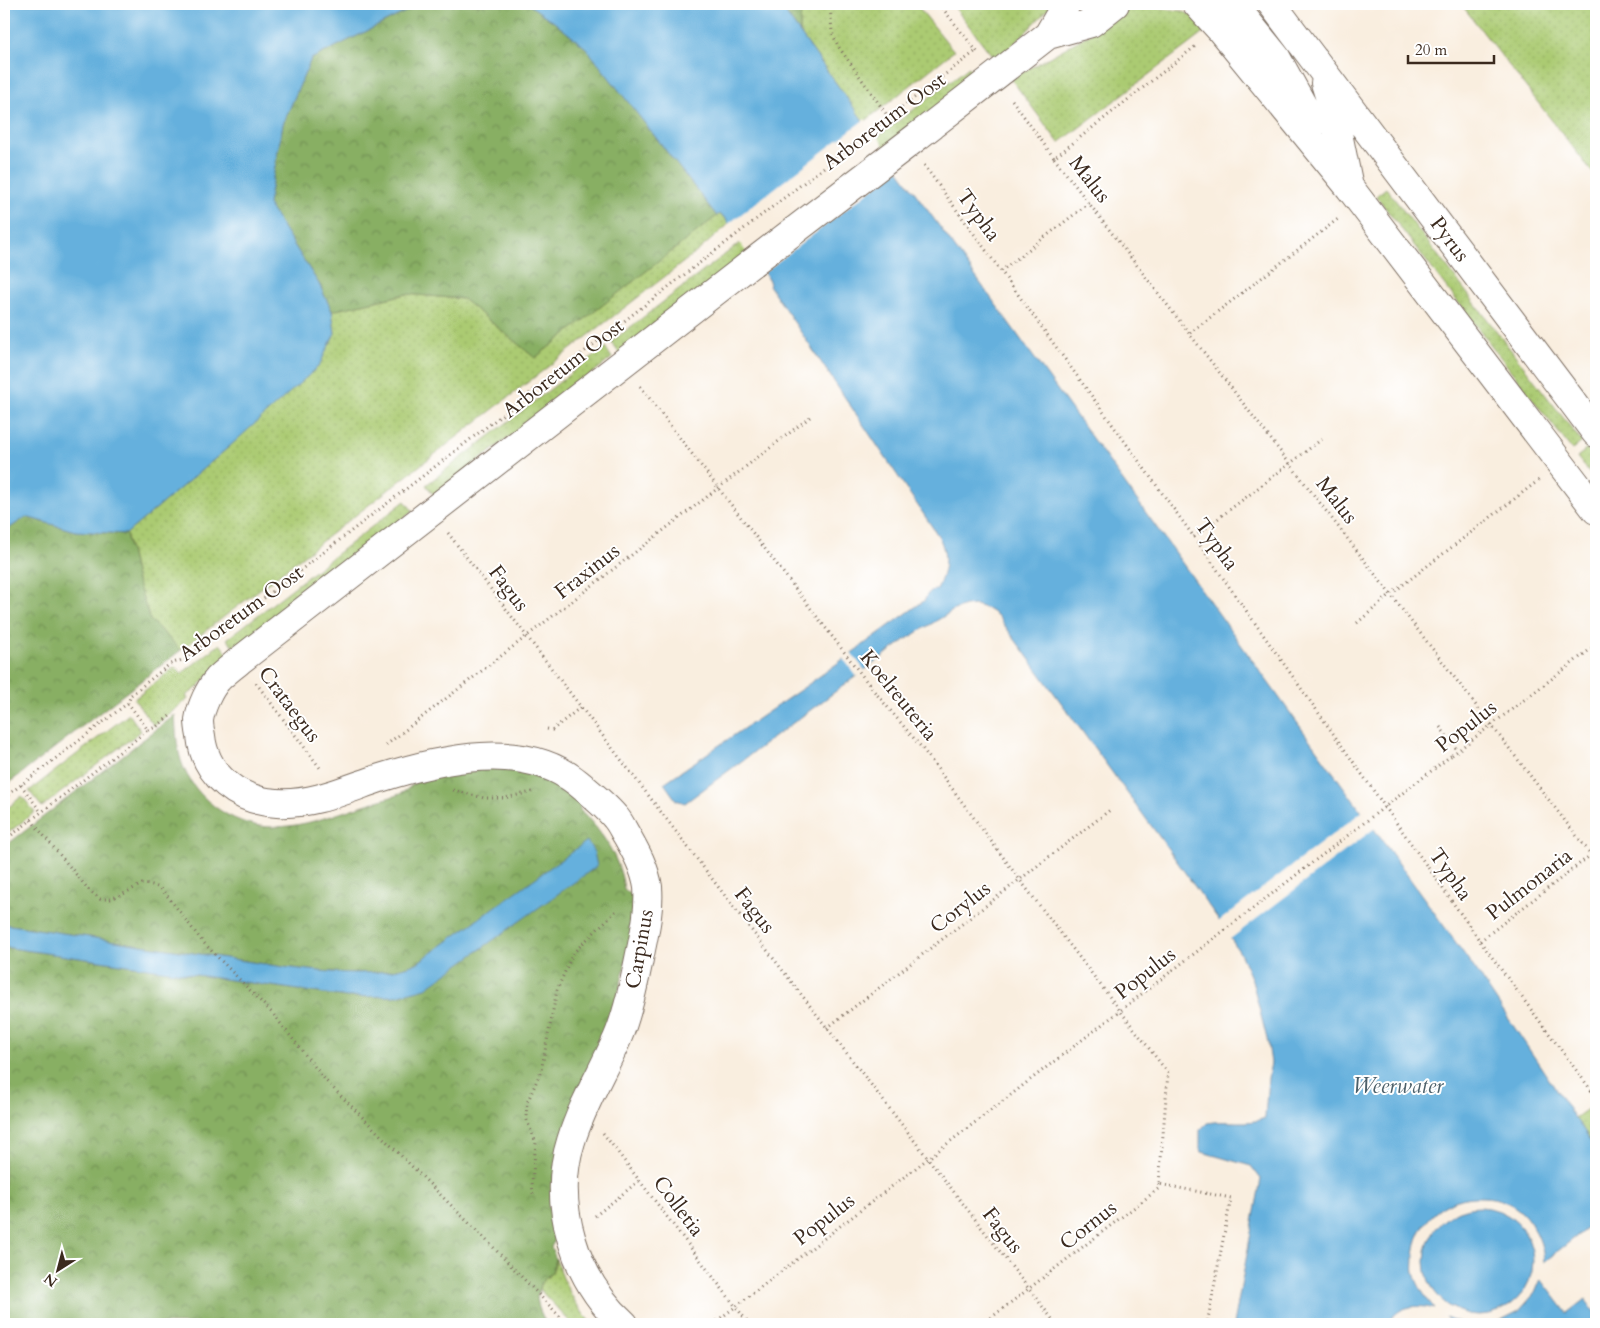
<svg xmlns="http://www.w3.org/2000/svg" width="1600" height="1328" viewBox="0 0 1600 1328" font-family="Cardo,serif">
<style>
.green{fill:url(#green-dots);stroke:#737a48}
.forest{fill:url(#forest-crowns);stroke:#626c41}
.water{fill:#65b0dd;stroke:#506d7e}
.pier{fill:#f9eedf}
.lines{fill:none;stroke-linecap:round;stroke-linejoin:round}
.minor-casing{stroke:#7e6f62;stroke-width:30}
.path{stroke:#7e6f62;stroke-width:3;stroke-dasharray:1 4;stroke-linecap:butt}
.minor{stroke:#fff;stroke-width:28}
.minor-bridge-casing{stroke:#7e6f62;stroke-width:30;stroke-linecap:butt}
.path-bridge{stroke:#7e6f62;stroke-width:3;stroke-dasharray:1 4;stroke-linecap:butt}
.minor-bridge{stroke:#fff;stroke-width:28}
.labels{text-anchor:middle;stroke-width:4;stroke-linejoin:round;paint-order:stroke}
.street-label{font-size:21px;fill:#3b2a1e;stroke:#fff}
.water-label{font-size:22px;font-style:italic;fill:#4c606a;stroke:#fff}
</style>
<defs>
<pattern id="green-dots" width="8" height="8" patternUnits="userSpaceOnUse" patternTransform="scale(1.25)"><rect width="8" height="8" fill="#abcb72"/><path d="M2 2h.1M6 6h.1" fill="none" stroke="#94ae62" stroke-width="1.8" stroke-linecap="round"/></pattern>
<pattern id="forest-crowns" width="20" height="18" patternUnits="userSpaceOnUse" patternTransform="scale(1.25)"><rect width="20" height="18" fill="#88af64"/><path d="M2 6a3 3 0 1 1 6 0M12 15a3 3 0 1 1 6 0" fill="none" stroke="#708f52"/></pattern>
</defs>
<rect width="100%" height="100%" fill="#fff"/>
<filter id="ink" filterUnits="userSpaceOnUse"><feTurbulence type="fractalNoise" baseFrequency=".02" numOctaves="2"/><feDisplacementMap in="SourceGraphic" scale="10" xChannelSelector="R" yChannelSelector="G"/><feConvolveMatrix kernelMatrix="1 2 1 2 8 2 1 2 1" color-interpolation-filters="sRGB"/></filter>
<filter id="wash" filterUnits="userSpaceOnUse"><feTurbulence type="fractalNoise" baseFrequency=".0096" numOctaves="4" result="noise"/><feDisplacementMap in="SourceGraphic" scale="20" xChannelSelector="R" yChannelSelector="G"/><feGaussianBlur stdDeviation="1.12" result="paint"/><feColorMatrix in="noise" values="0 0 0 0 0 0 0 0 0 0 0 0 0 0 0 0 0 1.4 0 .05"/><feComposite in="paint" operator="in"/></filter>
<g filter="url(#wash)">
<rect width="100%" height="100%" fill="#f9eedf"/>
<path class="green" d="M801,4H916L954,51L864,122L800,33Z
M952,4H1053L997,62Z
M1461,4H1596V177Z
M1142,6L1182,11L1195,17L1210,28L1059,143L1011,79L1088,35L1126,8Z
M969,67L977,78L619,353L611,342Z
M1386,188L1582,442L1572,450L1376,196Z
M719,214L725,218L729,224L698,251L181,650L150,620L137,581L126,534L230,446L335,333L332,311L406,294L463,299L535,358Z
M605,347L612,358L434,495L426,485Z
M1587,449L1596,461V482L1577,457Z
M405,501L413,511L235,649L227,639Z
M220,644L228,654L197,688L186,696L188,699L154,726L134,699L175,667L181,674Z
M129,714L141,731L42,807L29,791Z
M22,796L35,812L4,836V811Z
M1596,1103V1147L1575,1118Z
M556,1259C564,1283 575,1306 592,1324H572L539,1289C541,1278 547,1279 552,1272C554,1269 555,1263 556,1259Z"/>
<path class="forest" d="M421,4H528L554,22L586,48L717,216L535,358L463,299L406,294L332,311L319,284L268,204L283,124L311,59Z
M779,4H801L800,33Z
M26,517L75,531L126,534L137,581L150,620L181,650L4,787V532Z
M175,715C176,728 176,740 179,753C188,795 231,827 273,827C304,827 333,815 361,806C373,802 386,799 397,795C406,792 412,784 419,780C427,775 442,774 452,772C473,769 512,765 531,772C547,778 563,787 579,794L580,810C602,831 620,858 624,889L637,899V917L560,1232L551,1247L556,1259L552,1272L540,1284L537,1298L539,1308L546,1324H4V947L347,997L396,996L503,902L417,963C380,979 324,972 284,967L4,924V847Z"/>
<path class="water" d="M4,4H421L311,59L283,124L268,204L319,284L332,311L335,333L319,366L230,446L126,534L75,531L26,517L4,532Z
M528,4H779L1480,976L1575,1118L1596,1147V1221L1544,1262C1543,1244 1537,1231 1526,1217C1515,1204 1499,1197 1482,1197C1446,1195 1415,1221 1414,1258C1414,1263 1413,1269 1414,1273C1418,1287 1426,1298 1435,1309C1416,1304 1398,1305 1388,1324H1234L1261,1179L1251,1166L1202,1152L1200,1150V1130L1207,1123C1225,1119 1248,1126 1265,1118L1268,1078L1271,1063L1268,1043L1252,980L1240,953L1218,919L1166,846L997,615L986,608L975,605L965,606L954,610L905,640L685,803L676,800L664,783L806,686L925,600C927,593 930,591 937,589C946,571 948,555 939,537L769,285L770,284L768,278L725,218L719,214L717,216L586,48L554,22Z
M587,841L594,852L597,866L426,988L396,996L347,997L4,947V924L284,967C324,972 380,979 417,963Z
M1425 1261a54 54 0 1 1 108 0a54 54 0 1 1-108 0Z
M1541,1279L1567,1313L1585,1299L1596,1314V1324H1450L1446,1317L1464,1324H1493L1519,1311L1535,1293Z"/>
<path class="pier" d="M865,119L900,168L762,274L727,225Z
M850,651L866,672L858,678L842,657Z
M1363,811L1375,828L1229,940L1218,922Z"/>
</g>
<g filter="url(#ink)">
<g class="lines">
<g class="minor-casing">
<path id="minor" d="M1197,4L1219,28L1350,188L1596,510
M1233,4L1276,57L1313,124
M1272,4L1596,433
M1048,35L1091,23L1115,4
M1325,83L1333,109L1348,182
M918,136L1048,35L1066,4
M624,1324C575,1280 551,1204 571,1141C582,1105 602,1073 617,1039C627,1016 634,984 639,959C644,935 650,911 648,887C645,868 636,852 627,836C623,830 620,822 615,817C606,806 589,792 578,783C524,739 440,759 380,778C347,789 313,805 277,803C239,801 205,776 201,736C200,731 199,725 199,720C201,707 209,689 218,679C224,673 232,667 239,661L752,263"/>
</g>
<path class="path" d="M830,4L832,32L838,46L892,122
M939,4L979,54
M1012,100L1054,158L1197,45
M898,110L976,51
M1054,158L1596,861
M924,165L1194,537L1480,941L1591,1090L1596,1085
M1001,271L1089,203
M1190,333L1338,219
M640,386L874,691L922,748L1020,880L1168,1073L1159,1184L1231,1198L1207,1324
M448,533L729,901L1056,1324
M1194,537L1322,439
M1357,623L1391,594L1539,480
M256,683L320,768
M1440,727L1458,751
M547,729L552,730L581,707
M148,730L156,727L171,715
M386,745L810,417
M1452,755L1596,645
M21,785L41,812
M453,790L484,798H504L532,792
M4,798L128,703L131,695L170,664L185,659L732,238
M31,820L89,890L100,899H110L123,894L142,884L152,885L160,888L169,898L202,941L273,1014L326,1081L493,1247L567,1324
M4,841L148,730L128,703
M1480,941L1596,851
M827,1028L1110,810
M603,1133L749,1324
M533,1194L532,1182L536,1143L526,1118L527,1103L541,1071L557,990L573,953L618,909
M595,1216L640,1180
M713,1324L1173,970
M983,1324L1158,1189L1159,1184"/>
<use href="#minor" class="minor"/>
<g class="minor-bridge-casing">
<path id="minor-bridge" d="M752,263L918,136"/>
</g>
<path class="path-bridge" d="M732,238L898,110
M1173,970L1452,755"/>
<use href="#minor-bridge" class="minor-bridge"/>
</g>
</g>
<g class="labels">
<g class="street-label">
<text transform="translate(884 121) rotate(-37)" y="7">Arboretum Oost</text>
<text transform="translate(1090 179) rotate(52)" y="7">Malus</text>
<text transform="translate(979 215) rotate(54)" y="7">Typha</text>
<text transform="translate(1450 239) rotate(53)" y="7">Pyrus</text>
<text transform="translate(563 368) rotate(-38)" y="7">Arboretum Oost</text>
<text transform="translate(1337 500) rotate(52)" y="7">Malus</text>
<text transform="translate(1217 544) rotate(54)" y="7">Typha</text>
<text transform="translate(587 571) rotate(-38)" y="7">Fraxinus</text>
<text transform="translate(509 588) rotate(53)" y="7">Fagus</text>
<text transform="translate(241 613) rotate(-36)" y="7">Arboretum Oost</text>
<text transform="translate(899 695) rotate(51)" y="7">Koelreuteria</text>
<text transform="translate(290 704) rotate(53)" y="7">Crataegus</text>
<text transform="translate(1466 726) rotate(-38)" y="7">Populus</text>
<text transform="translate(1451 874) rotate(55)" y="7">Typha</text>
<text transform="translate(1529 884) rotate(-38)" y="7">Pulmonaria</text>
<text transform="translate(960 907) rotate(-38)" y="7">Corylus</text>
<text transform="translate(755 910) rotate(52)" y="7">Fagus</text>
<text transform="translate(639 949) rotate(-80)" y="7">Carpinus</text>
<text transform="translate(1145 973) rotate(-38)" y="7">Populus</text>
<text transform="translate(679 1206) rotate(53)" y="7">Colletia</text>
<text transform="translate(824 1219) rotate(-38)" y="7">Populus</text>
<text transform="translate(1088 1225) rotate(-38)" y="7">Cornus</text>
<text transform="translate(1003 1230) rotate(52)" y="7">Fagus</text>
</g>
<g class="water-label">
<text x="1398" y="1093">Weerwater</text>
</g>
</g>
<rect width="1600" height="1328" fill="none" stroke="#fff" stroke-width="20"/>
<g transform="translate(58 1270) rotate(216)" stroke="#ffffff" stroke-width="4" paint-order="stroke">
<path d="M0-4L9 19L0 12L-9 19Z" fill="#3b2a1e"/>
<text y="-8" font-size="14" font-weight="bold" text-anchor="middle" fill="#3b2a1e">N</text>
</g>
<path d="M1408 55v8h86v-8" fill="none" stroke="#3b2a1e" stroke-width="2.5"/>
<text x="1415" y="55" font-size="15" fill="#3b2a1e" stroke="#ffffff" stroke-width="4" paint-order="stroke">20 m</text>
</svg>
